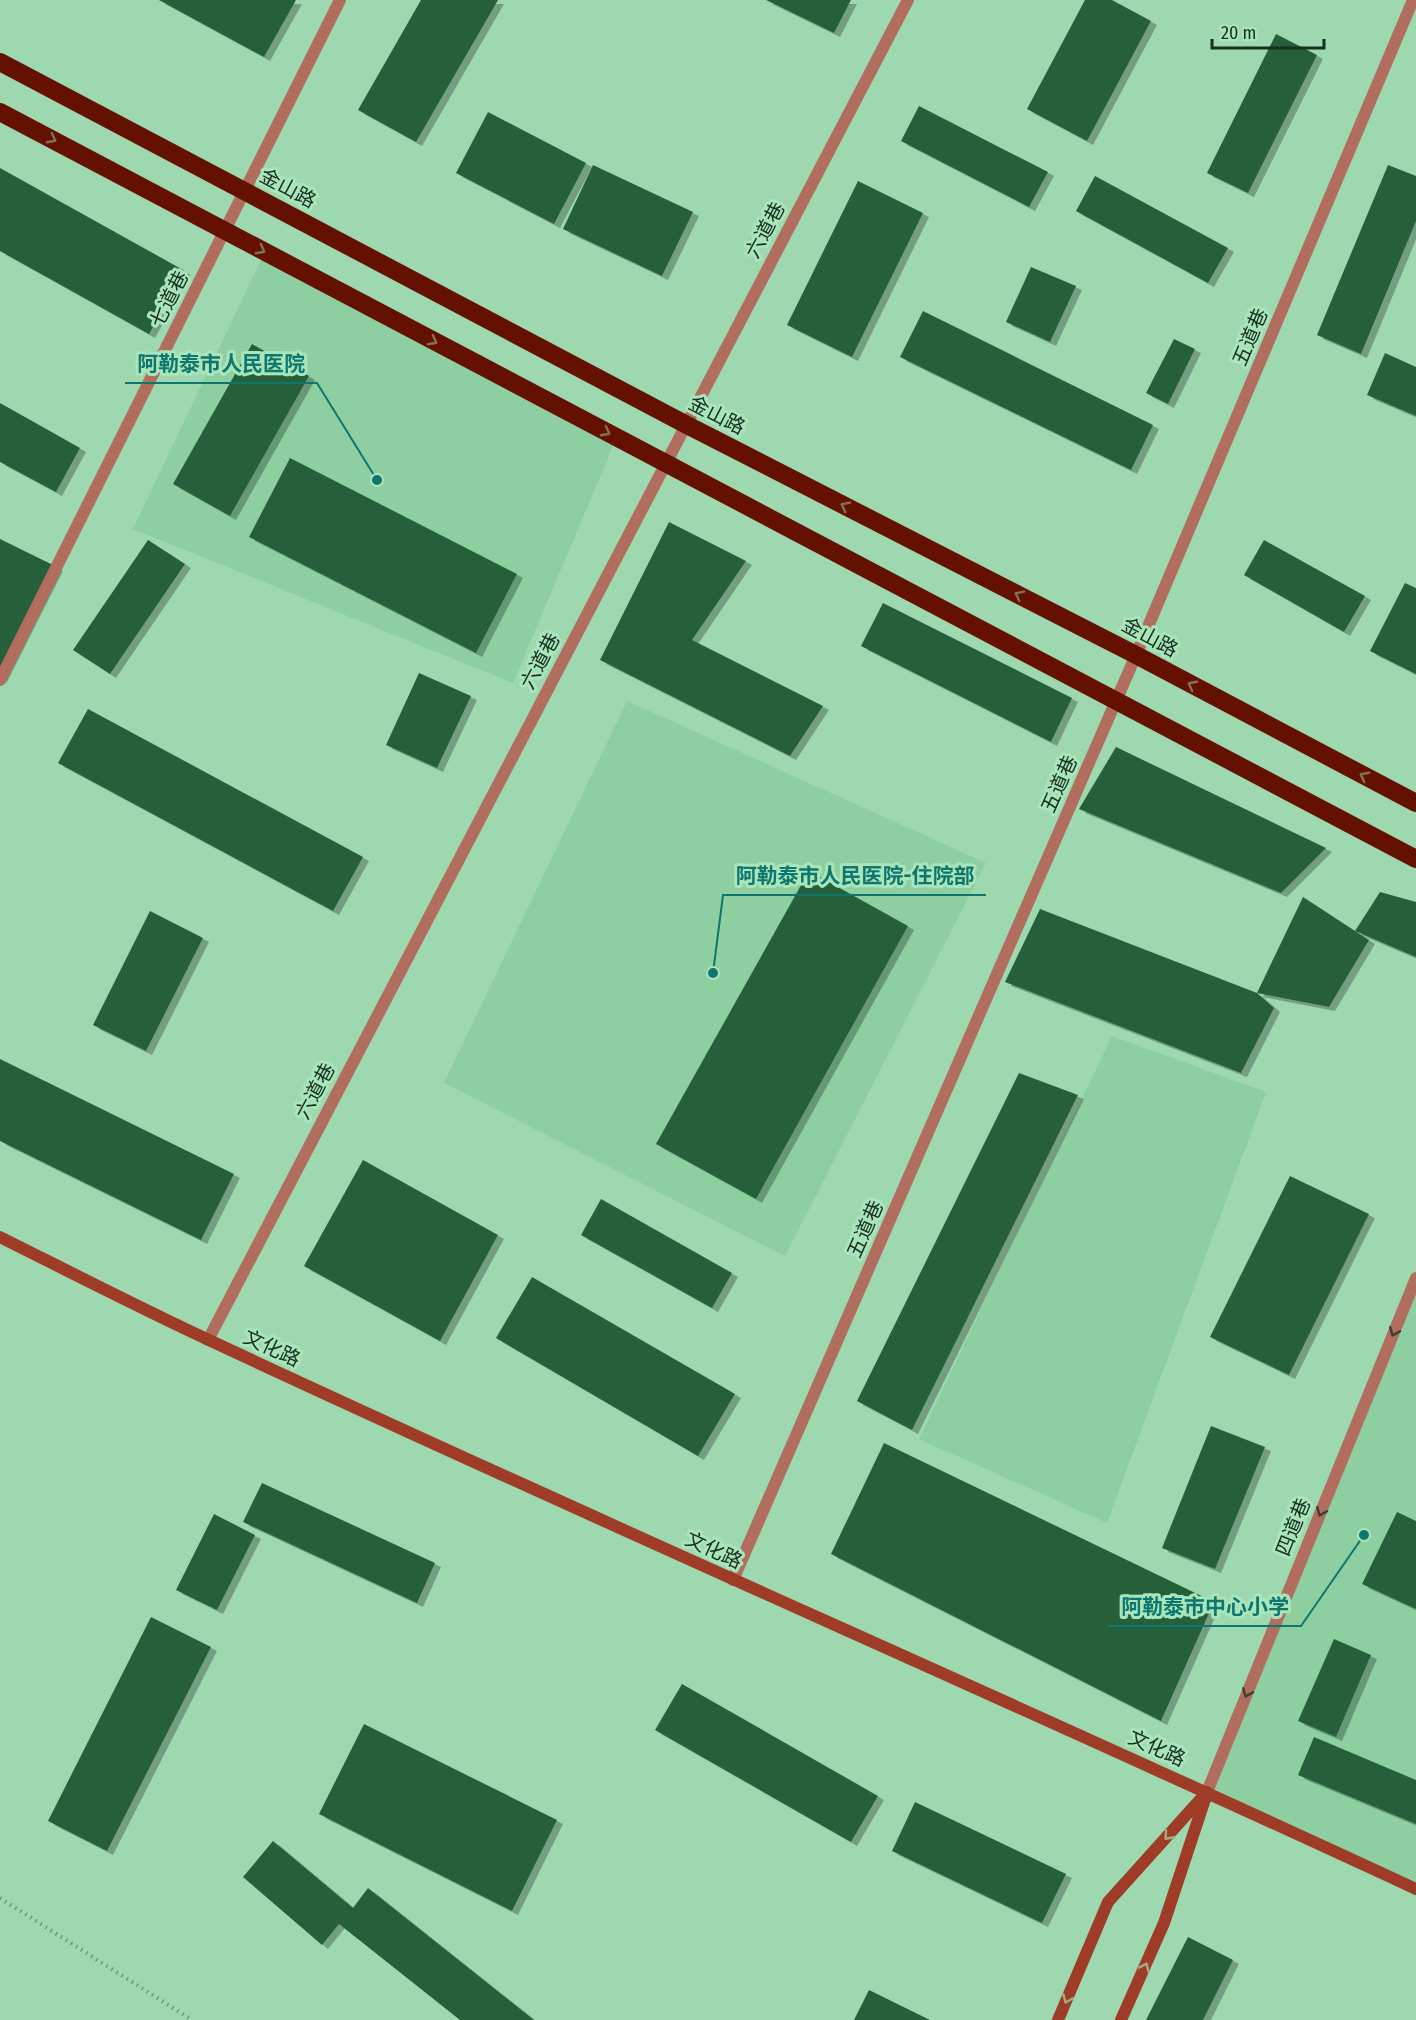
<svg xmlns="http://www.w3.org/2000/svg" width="1416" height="2020" viewBox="0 0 1416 2020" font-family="'Fira Sans Condensed','Noto Sans SC',sans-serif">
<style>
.built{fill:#8dcfa0}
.building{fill:#27603b;filter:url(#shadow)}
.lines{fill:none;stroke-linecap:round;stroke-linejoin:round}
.path{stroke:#6b9979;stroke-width:4;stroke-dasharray:1.5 4.5;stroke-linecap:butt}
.street{stroke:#b16d5e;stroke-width:12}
.secondary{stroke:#9f3c28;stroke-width:12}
.highway{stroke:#651101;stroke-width:18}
.oneway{stroke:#847054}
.oneway2{stroke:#3e3e2f}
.oneway3{stroke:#a6aa87}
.labels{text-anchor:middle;stroke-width:6;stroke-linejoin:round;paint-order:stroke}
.street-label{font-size:20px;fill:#172f1f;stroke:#a9e5ba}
.leader{fill:none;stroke:#0f766e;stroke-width:2}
.callout-dot{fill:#0f766e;stroke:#a9e5ba;stroke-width:2}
.callout-label{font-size:21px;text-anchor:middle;font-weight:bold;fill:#0f766e;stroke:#a9e5ba;stroke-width:6;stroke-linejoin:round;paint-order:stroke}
</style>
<defs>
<filter id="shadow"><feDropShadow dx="6" dy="4" stdDeviation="0" flood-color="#0004"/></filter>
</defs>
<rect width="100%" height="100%" fill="#9dd8ae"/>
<path class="built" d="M262,258L619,432L513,683L133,529Z
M627,701L986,863L785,1256L444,1083Z
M1112,1036L1266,1092L1107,1523L919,1439Z
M1416,1278V1892L1207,1792Z"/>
<path class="building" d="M159,0H296L264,57Z
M421,0H498L416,142L358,110Z
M766,0H851L834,33Z
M1085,0H1112L1151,21L1087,141L1027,109Z
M1276,34L1317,55L1248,193L1207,173Z
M919,106L1048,172L1029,207L901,141Z
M488,112L586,163L554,224L456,173Z
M593,165L693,212L662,276L563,229Z
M1388,165L1416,176V221L1361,354L1317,335Z
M0,168L185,271L149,334L0,251Z
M1095,176L1228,248L1208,283L1076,211Z
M858,181L923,213L852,357L787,325Z
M1031,267L1076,286L1050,342L1006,322Z
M923,311L1153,425L1131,470L900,357Z
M1174,339L1195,349L1168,404L1146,393Z
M252,344L309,376L230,516L173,484Z
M1385,353L1416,367V416L1367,395Z
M0,403L80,448L56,492L0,462Z
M290,458L517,574L476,653L249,537Z
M669,522L746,561L692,640L823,706L790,756L600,660Z
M0,539L57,567L0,680Z
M148,540L185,564L110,674L73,650Z
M1264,540L1365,596L1344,632L1244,575Z
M1405,583L1416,588V674L1370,651Z
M883,603L1072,698L1051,742L861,646Z
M419,673L471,696L437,768L386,745Z
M88,709L363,857L333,911L58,763Z
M1116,747L1326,848L1281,893L1079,809Z
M809,871L908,926L756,1199L656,1144Z
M1380,892L1416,902V957L1355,931L1369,940L1329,1007L1257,993L1303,897L1355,931Z
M1040,909L1257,993L1274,1008L1241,1073L1005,982Z
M150,911L203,938L146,1051L93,1025Z
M0,1059L234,1174L201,1240L0,1141Z
M1019,1073L1078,1095L912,1430L857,1401Z
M363,1160L498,1235L440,1341L304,1266Z
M1290,1176L1369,1214L1289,1375L1210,1337Z
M601,1199L732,1273L712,1308L581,1235Z
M532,1277L735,1394L698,1456L496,1338Z
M1211,1426L1265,1447L1215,1569L1162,1548Z
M884,1443L1214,1602L1161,1721L831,1554Z
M262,1483L435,1563L417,1603L243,1522Z
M1397,1512L1416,1521V1609L1362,1584Z
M214,1514L255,1535L217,1610L176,1590Z
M151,1617L211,1647L107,1851L48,1821Z
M1334,1639L1371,1655L1336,1737L1298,1721Z
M682,1684L878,1796L851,1842L655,1730Z
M364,1724L557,1820L512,1911L319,1814Z
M1314,1737L1416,1780V1824L1298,1775Z
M915,1802L1066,1874L1042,1923L892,1851Z
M273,1841L353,1908L368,1888L534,2020H460L339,1924L322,1945L243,1877Z
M1188,1937L1233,1960L1203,2020H1146Z
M869,1990L930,2020H854Z"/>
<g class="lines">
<path class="path" d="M0,1898L192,2020"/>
<path class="street" d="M0,680L340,0
M208,1340L908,0
M733,1580L1136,655L1413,0
M1207,1792L1416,1278"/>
<path class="secondary" d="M0,1237C70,1272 140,1308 211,1341C611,1528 1016,1703 1416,1889
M1058,2020L1108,1902L1207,1792
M1121,2020L1164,1923L1206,1796"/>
<path class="highway" d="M0,62L685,424L1136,655L1416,803
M0,112L1416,859"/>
</g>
<defs><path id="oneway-chevron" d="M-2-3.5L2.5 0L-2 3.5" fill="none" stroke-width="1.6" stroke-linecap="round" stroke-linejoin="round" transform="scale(1.5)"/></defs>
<g class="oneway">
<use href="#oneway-chevron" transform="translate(52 139) rotate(28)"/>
<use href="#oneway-chevron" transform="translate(261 250) rotate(28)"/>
<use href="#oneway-chevron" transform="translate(433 341) rotate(28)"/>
<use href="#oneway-chevron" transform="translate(606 432) rotate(28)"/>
<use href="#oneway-chevron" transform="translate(845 506) rotate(-153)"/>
<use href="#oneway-chevron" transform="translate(1019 595) rotate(-153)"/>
<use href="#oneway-chevron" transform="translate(1192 685) rotate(-152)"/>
<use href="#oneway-chevron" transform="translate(1364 776) rotate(-152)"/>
</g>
<g class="oneway2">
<use href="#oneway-chevron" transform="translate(1394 1332) rotate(112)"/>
<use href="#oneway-chevron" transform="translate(1321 1512) rotate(112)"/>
<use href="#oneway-chevron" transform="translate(1247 1693) rotate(112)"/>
</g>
<g class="oneway3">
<use href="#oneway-chevron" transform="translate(1168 1836) rotate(132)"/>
<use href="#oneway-chevron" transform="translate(1145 1967) rotate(-66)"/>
<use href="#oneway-chevron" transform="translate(1067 1999) rotate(113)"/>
</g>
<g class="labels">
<g class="street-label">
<text transform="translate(288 188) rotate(28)" y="7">金山路</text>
<text transform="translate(765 230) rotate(-62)" y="7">六道巷</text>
<text transform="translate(169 299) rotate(-63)" y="7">七道巷</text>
<text transform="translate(1250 337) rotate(-67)" y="7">五道巷</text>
<text transform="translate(717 415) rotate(27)" y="7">金山路</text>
<text transform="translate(1150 637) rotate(28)" y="7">金山路</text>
<text transform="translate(540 661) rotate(-62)" y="7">六道巷</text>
<text transform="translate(1059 784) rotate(-66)" y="7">五道巷</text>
<text transform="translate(315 1091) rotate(-62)" y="7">六道巷</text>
<text transform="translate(865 1229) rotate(-66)" y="7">五道巷</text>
<text transform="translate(272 1348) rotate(25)" y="7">文化路</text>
<text transform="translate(1293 1527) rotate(-68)" y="7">四道巷</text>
<text transform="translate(714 1550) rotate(25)" y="7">文化路</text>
<text transform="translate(1157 1748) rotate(24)" y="7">文化路</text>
</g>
</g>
<path class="leader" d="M377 480L317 383H125M713 973L723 895H986M1364 1535L1301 1626H1109"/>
<g class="callout-dot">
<circle cx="377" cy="480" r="6"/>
<circle cx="713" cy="973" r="6"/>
<circle cx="1364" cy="1535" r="6"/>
</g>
<g class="callout-label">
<text x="221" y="371">阿勒泰市人民医院</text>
<text x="855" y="883">阿勒泰市人民医院-住院部</text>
<text x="1205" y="1614">阿勒泰市中心小学</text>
</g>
<path d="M1212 39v9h112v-9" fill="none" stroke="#172f1f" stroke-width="3"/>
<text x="1221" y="39" font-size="18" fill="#172f1f" stroke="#a9e5ba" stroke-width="4.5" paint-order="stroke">20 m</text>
</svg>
